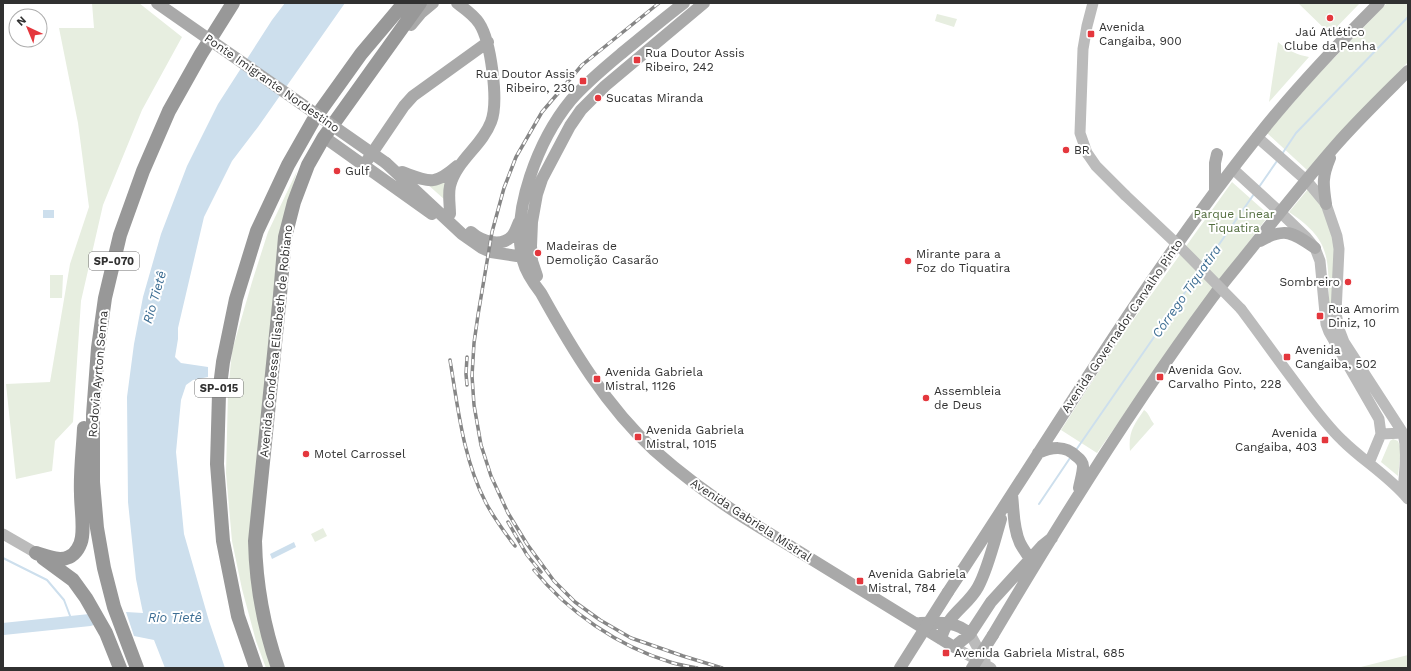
<svg xmlns="http://www.w3.org/2000/svg" width="1411" height="671" viewBox="0 0 1411 671" font-family="'Work Sans',sans-serif">
<style>
.green{fill:#e7eee0}
.water{fill:#cddfed}
.lines{fill:none;stroke-linecap:round;stroke-linejoin:round}
.stream{stroke:#cddfed;stroke-width:2}
.river{stroke:#cddfed;stroke-width:12}
.secondary{stroke:#bbb;stroke-width:11}
.primary{stroke:#a9a9a9;stroke-width:12}
.highway{stroke:#989898;stroke-width:14}
.rail-casing{stroke:#868686;stroke-width:3.5}
.rail{stroke:#fff;stroke-width:2;stroke-dasharray:6;stroke-linecap:butt}
.secondary-bridge{stroke:#bbb;stroke-width:11}
.primary-bridge{stroke:#a9a9a9;stroke-width:12}
.poi-dot{fill:#e4373d;stroke:#fff;stroke-width:1.5}
.labels{text-anchor:middle;stroke-width:4;stroke-linejoin:round;paint-order:stroke}
.shield{fill:#fff;stroke:#6f6f6f;stroke-width:1}
.shield-label{font-size:11px;font-weight:bold;fill:#313131}
.poi-label{font-size:12px;fill:#313131;stroke:#fff;text-anchor:start}
.street-label{font-size:12px;fill:#313131;stroke:#fff}
.park-label{font-size:12px;fill:#526d3e;stroke:#fff}
.water-label{font-size:13px;font-style:italic;fill:#3f6f94;stroke:#fff}
</style>
<rect width="100%" height="100%" fill="#fff"/>
<path class="green" d="M92,3H139L182,37L142,110L103,205L81,301L73,422L55,441L52,471L16,479L6,384L50,382L70,264L89,207L78,123L59,28H94Z
M1298,3H1360L1330,34Z
M1387,3H1408V62L1307,170L1267,133L1313,80Z
M937,14L957,19L954,27L935,21Z
M1278,42C1287,50 1297,55 1309,57L1269,102Z
M297,171L283,222L250,555L272,668H266L256,641L242,589L232,541L226,473L228,393L232,351L252,282L268,232Z
M446,181L445,200L426,183Z
M1232,182L1269,215L1198,309L1097,453L1061,430L1121,337Z
M1309,188C1318,199 1326,211 1330,226C1338,251 1334,280 1333,306H1331L1329,303C1328,257 1331,240 1289,212Z
M50,275H63L62,298H50Z
M1144,410C1149,413 1150,419 1154,424L1130,451C1128,432 1134,425 1144,410Z
M1393,439L1398,441L1401,449L1398,476L1381,462L1390,441Z
M323,528L327,536L315,542L311,534Z
M1408,655V668H1357Z"/>
<path class="water" d="M285,3H345L258,127L232,161L204,217L178,328V339L175,357L181,363L208,367V377L193,380L186,385L181,400L176,452L184,534L209,621L225,668H165L154,640L134,636L126,612L143,613L136,579L128,502L127,397L134,344L143,297L161,234L187,166L218,104L272,20Z
M43,210H54V218H43Z
M294,542L296,547L272,559L270,554Z"/>
<g class="lines">
<path class="stream" d="M1282,154L1296,133L1408,17
M1259,187L1277,161
M1204,266L1254,194
M1076,450L1199,272
M1039,504L1070,458
M3,558L47,580L64,600L72,621"/>
<path class="river" d="M3,629L90,620"/>
<path class="secondary" d="M1093,3L1087,26L1083,49L1080,133L1087,153L1096,166L1125,195
M1257,137L1307,181L1326,204L1337,236L1339,249L1336,313L1339,329L1344,342L1403,433C1408,453 1404,473 1403,493
M1233,169L1280,212L1306,237L1315,248L1320,261L1326,324L1329,332L1379,419L1381,434L1369,463
M1241,309C1259,333 1276,357 1294,381C1309,401 1324,423 1342,440C1363,461 1389,476 1408,499
M1381,434L1403,433
M3,534L36,553
M970,634L985,661
M954,647L991,668"/>
<path class="primary" d="M684,3C663,19 643,36 622,53C604,68 587,82 571,100C539,139 510,211 523,261C526,273 534,284 541,293C572,349 606,406 654,450C682,475 712,497 743,517L954,647L970,634L991,602L1042,546L1052,538
M411,25L421,13L433,3
M324,137L432,214
M386,163L462,234L482,248L491,252L517,256L530,254
M364,165L404,106L413,96L488,42
M402,172C430,182 434,186 457,166
M1215,192V163L1217,154
M1326,204C1323,184 1322,177 1330,158
M450,214C450,205 448,195 450,186C456,161 482,146 491,122C499,102 491,41 479,23C474,15 465,9 457,3
M471,232C481,241 501,248 512,236C515,233 517,226 519,222
M1260,241C1284,227 1293,232 1315,248
M537,276L532,261L531,246L532,222L537,194L542,179L570,126L581,110L605,86L704,3
M1038,453C1052,447 1065,445 1076,456C1080,459 1083,462 1083,466C1083,473 1080,482 1079,488
M1012,495C1014,511 1013,528 1020,543C1024,551 1030,557 1032,565
M948,592C1050,439 1143,280 1258,136C1295,89 1337,45 1379,3
M920,623C939,623 955,620 970,634
M993,635C1061,520 1132,406 1212,298C1225,280 1240,263 1254,245C1281,211 1308,177 1337,144C1359,119 1384,95 1408,71
M941,639C947,614 967,607 978,587C988,569 995,539 1001,519"/>
<path class="highway" d="M36,553C46,556 59,562 69,557C76,554 81,545 82,537C84,523 81,508 81,494C80,472 83,450 84,428
M43,558L73,580L86,598L106,633L120,668
M137,668L114,607L104,568L97,528L93,482V415L98,348L105,298L120,235L143,171L169,111L201,54L233,3
M256,668L238,616L223,541L217,464L219,394L223,362L236,299L257,231L288,165L313,121L361,54L404,3
M278,668C263,625 256,586 255,541L280,295L285,237L294,202L308,165L324,137L420,3"/>
<g class="rail-casing">
<path id="rail" d="M659,3L582,65L542,112L516,157L504,188L492,232L478,315L474,343L472,376L474,405L481,445L491,476L508,513L527,544L554,581L575,602L600,620L631,638L683,656L722,668
M450,360C458,408 463,459 486,503C494,518 505,533 515,546
M467,385L466,374L467,357
M508,522L527,555L541,572
M534,570C568,612 618,646 670,662C678,665 688,666 697,668"/>
</g>
<use href="#rail" class="rail"/>
<path class="secondary-bridge" d="M1125,195L1178,245L1241,309"/>
<path class="primary-bridge" d="M157,3L386,163
M900,668L948,592
M972,668L993,635"/>
</g>
<g class="poi-dot">
<circle cx="1330" cy="18" r="4"/>
<rect x="1087" y="30" width="8" height="8" rx="2"/>
<rect x="633" y="56" width="8" height="8" rx="2"/>
<rect x="579" y="77" width="8" height="8" rx="2"/>
<circle cx="598" cy="98" r="4"/>
<circle cx="1066" cy="150" r="4"/>
<circle cx="337" cy="171" r="4"/>
<circle cx="538" cy="253" r="4"/>
<circle cx="908" cy="261" r="4"/>
<circle cx="1348" cy="282" r="4"/>
<rect x="1316" y="312" width="8" height="8" rx="2"/>
<rect x="1283" y="353" width="8" height="8" rx="2"/>
<rect x="1156" y="373" width="8" height="8" rx="2"/>
<rect x="593" y="375" width="8" height="8" rx="2"/>
<circle cx="926" cy="398" r="4"/>
<rect x="634" y="433" width="8" height="8" rx="2"/>
<rect x="1321" y="436" width="8" height="8" rx="2"/>
<circle cx="306" cy="454" r="4"/>
<rect x="856" y="577" width="8" height="8" rx="2"/>
<rect x="942" y="649" width="8" height="8" rx="2"/>
</g>
<g class="labels">
<g class="shield">
<rect x="89" y="252" width="50" height="18" rx="3"/>
<rect x="195" y="379" width="48" height="18" rx="3"/>
</g>
<g class="shield-label">
<text x="114" y="265">SP-070</text>
<text x="219" y="392">SP-015</text>
</g>
<g class="poi-label">
<text x="1099" y="31">Avenida<tspan x="1099" dy="14">Cangaiba, 900</tspan></text>
<text x="1330" y="36" text-anchor="middle">Jaú Atlético<tspan x="1330" dy="14">Clube da Penha</tspan></text>
<text x="645" y="57">Rua Doutor Assis<tspan x="645" dy="14">Ribeiro, 242</tspan></text>
<text x="575" y="78" text-anchor="end">Rua Doutor Assis<tspan x="575" dy="14">Ribeiro, 230</tspan></text>
<text x="606" y="102">Sucatas Miranda</text>
<text x="1074" y="154">BR</text>
<text x="345" y="175">Gulf</text>
<text x="546" y="250">Madeiras de<tspan x="546" dy="14">Demolição Casarão</tspan></text>
<text x="916" y="258">Mirante para a<tspan x="916" dy="14">Foz do Tiquatira</tspan></text>
<text x="1340" y="286" text-anchor="end">Sombreiro</text>
<text x="1328" y="313">Rua Amorim<tspan x="1328" dy="14">Diniz, 10</tspan></text>
<text x="1295" y="354">Avenida<tspan x="1295" dy="14">Cangaiba, 502</tspan></text>
<text x="1168" y="374">Avenida Gov.<tspan x="1168" dy="14">Carvalho Pinto, 228</tspan></text>
<text x="605" y="376">Avenida Gabriela<tspan x="605" dy="14">Mistral, 1126</tspan></text>
<text x="934" y="395">Assembleia<tspan x="934" dy="14">de Deus</tspan></text>
<text x="646" y="434">Avenida Gabriela<tspan x="646" dy="14">Mistral, 1015</tspan></text>
<text x="1317" y="437" text-anchor="end">Avenida<tspan x="1317" dy="14">Cangaiba, 403</tspan></text>
<text x="314" y="458">Motel Carrossel</text>
<text x="868" y="578">Avenida Gabriela<tspan x="868" dy="14">Mistral, 784</tspan></text>
<text x="954" y="657">Avenida Gabriela Mistral, 685</text>
</g>
<g class="street-label">
<text transform="translate(272 83) rotate(35)" y="4">Ponte Imigrante Nordestino</text>
<text transform="translate(1122 326) rotate(-56)" y="4">Avenida Governador Carvalho Pinto</text>
<text transform="translate(276 341) rotate(-84)" y="4">Avenida Condessa Elisabeth de Robiano</text>
<text transform="translate(98 374) rotate(-85)" y="4">Rodovia Ayrton Senna</text>
<text transform="translate(751 520) rotate(33)" y="4">Avenida Gabriela Mistral</text>
</g>
<g class="park-label">
<text x="1234" y="218">Parque Linear<tspan x="1234" dy="14">Tiquatira</tspan></text>
</g>
<g class="water-label">
<text transform="translate(1186 291) rotate(-55)" y="5">Córrego Tiquatira</text>
<text transform="translate(154 297) rotate(-74)" y="5">Rio Tietê</text>
<text x="175" y="622">Rio Tietê</text>
</g>
</g>
<rect width="1411" height="671" fill="none" stroke="#313131" stroke-width="8"/>
<g transform="translate(28 28) rotate(316)"><circle r="19" fill="#ffffff" stroke="#adadad"/>
<path d="M0-3L7 15L0 10L-7 15Z" fill="#e4373d"/>
<text y="-6" font-size="11" font-weight="bold" text-anchor="middle" fill="#313131">N</text>
</g>
</svg>
